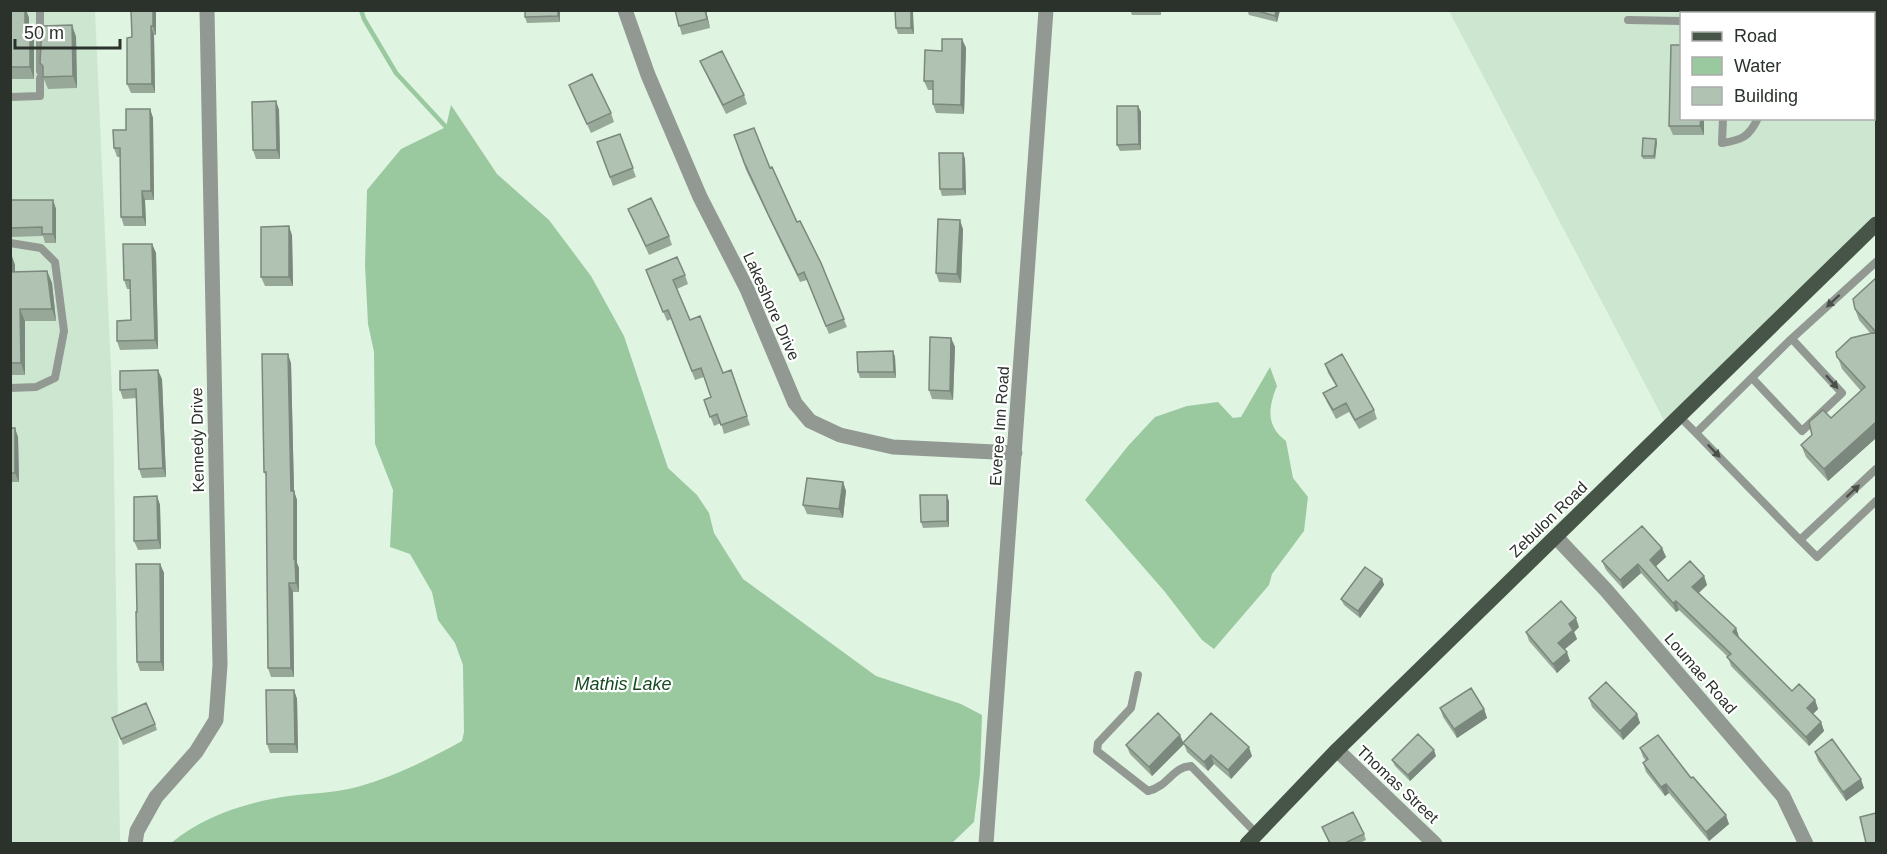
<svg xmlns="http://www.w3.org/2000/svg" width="1887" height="854" viewBox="0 0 1887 854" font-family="Helvetica,sans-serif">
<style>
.built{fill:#cde6d0;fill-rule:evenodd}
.water{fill:#9ac99f}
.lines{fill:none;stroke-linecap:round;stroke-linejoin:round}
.stream{stroke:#9ac99f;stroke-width:4.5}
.service{stroke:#919992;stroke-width:8}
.minor{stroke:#919992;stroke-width:15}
.primary{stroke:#475548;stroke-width:15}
.wall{fill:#97a899}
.shaded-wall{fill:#7b887d}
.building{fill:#b0c3b2;stroke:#7b887d;stroke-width:1.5}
.oneway{fill:#49514a}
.labels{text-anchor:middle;stroke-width:4.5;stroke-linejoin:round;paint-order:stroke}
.street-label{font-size:16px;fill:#2a322b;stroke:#fff}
.water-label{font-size:18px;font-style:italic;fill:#164a22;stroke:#fff}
</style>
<rect width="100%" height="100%" fill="#e0f4e2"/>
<path class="built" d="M10,11H95L113,413L120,840L122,843H11Z
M1449,11H1876V230L1666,424ZM1682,14H1874V118H1682Z"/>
<path class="water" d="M451,105L497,174L549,220L591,276L624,336L668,468L697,495L709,513L714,533L743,579L876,676L961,704L982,715L980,774L974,822L952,843H171C203,816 247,802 289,796C311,793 335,793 357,787C394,777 429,759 462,741L464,732L463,665L455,643L438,620L432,592L410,554L390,547L393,490L375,444L374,352L368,324L365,265L367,190L401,149L446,127Z
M1270,367L1277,386C1268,408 1266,426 1286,441L1293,478L1308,497L1304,531L1272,574L1269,585L1214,649L1202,640L1165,592L1085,500L1128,446L1155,417L1187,406L1218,402L1233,418L1241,417Z"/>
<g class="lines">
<path class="stream" d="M361,10L364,19L396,73L446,127"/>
<path class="service" d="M40,10V71
M1760,14L1775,10
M1628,20L1682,21
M10,97L40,96V78
M1723,118L1722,143C1742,140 1749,137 1758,118
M10,243L41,248L55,262L64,331L55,378L36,387L10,388
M1876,262L1788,342L1696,433L1800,540L1876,469
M1753,379L1802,431L1842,393L1792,339
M1679,416L1696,433
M1800,540L1817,557L1876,501
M1138,675L1131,708L1098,743L1097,751L1148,791C1169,786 1172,767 1191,766L1257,834"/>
<path class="minor" d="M625,10L648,75L700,197L747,289L795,403L810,421L840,435L893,447L1015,453
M1556,537L1606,590L1783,796L1806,844
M1337,750L1435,844
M135,844L137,831L156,797L196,752L216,720L220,665L207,10
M986,844L1046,10"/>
<path class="primary" d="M1247,844L1337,750L1876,224"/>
</g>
<path class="wall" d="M10,10H26L29,18V26L34,38V79H12L10,75Z
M156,10V35H154L155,93H131L127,84L132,37Z
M560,10V22L527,23L525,17Z
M675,10H706L710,28L682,35Z
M895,10H912L914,34H898L896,28Z
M1130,10H1161V15H1132Z
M1247,10H1280L1277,22L1249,15Z
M72,25L76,37L77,88L48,89L43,77V70L40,63Z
M962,39L966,48L964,114L936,113L933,104V90H928L924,81L942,51Z
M700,61L744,95L747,104L726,114L704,70Z
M569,85L611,113L614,122L591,133Z
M276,101L279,110L280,159H256L253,150Z
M1138,106L1141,112V150L1120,151L1117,145Z
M150,109L153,118L154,200H145L146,226H124L121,217L120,157H117L114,148L126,130Z
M1704,118V135H1673L1669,126Z
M620,134L636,177L613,186L597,142Z
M734,135L770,168L797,222L821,263L847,327L829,334L807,280L800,282L771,222L746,170Z
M1657,142L1655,159H1643L1642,156Z
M963,153L965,159L966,195L942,196L940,189Z
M10,200H53L56,209V243H45L43,236L10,237Z
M628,209L669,236L672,245L649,255Z
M963,229L961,283L939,282L936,273Z
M292,235L293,286H265L261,277Z
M152,244L156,253L158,349L120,350L117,341L131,320V289H127L124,280Z
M10,253L15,265V272L47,271L52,283L56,321H25V375H10Z
M646,270L685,275L688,284L677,289L690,320L723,373L731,370L750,425L724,434L721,423L714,426L704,400L711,397L704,377L695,380L671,319L667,321Z
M1876,278V438L1828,481L1806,457L1801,445L1861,391L1842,369L1836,352L1871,334L1859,320L1855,309Z
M951,338L955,347L953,400L932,399L929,390Z
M893,351L895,357L896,378H860L858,372Z
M291,363L294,491L297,500V563L299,568V592H293L294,677H271L268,668L267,478L264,472Z
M1325,364L1374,410L1377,419L1359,429L1349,412L1336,419L1327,402L1323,393L1336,386L1328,373Z
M162,379L166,477L142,478L139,469L137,398L123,399L120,390Z
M10,428L18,437L19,482H10Z
M843,482L846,491L843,518L807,514L803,505Z
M157,496L160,505L161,549L138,550L134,541Z
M949,501V527L923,528L921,522Z
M1662,548L1666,557L1656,566L1668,581L1704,576L1707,585L1699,593L1736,628L1739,637L1792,691L1815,700L1818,709L1813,714L1821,722L1824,731L1809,746L1731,666L1728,657L1679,610L1676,612L1641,573L1623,589L1606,570L1602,561Z
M160,564L164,573V671H140L137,662V612Z
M1382,579L1384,585L1360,618L1344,605L1341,599Z
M1579,627L1574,632L1577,639L1564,650L1570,661L1557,673L1529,641L1526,632Z
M294,690L297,699L298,753H270L267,744Z
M1589,698L1637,714L1640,723L1623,740L1592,707Z
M1440,708L1484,709L1487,718L1457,738L1443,717Z
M114,724H155L157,730L123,745Z
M1183,743L1252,756L1231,779L1214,764L1208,771L1187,752L1184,744L1152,776L1130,754L1126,745Z
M1640,748L1691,778L1729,824L1709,841L1669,793L1665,796L1646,772L1643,763L1646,761L1643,757Z
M1815,752L1864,788L1846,801L1818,761Z
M1436,756L1410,781L1395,766L1392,760Z
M1322,827L1364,834L1366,840L1360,843H1329Z"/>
<path class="shaded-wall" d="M25,10H26L29,18V38L25,26Z
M153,10H156V35L153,26Z
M558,10H560V22L558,16Z
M705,10H706L710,28L707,19Z
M911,10H912L913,12L914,34L911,28Z
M1276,10H1280L1277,22L1275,16Z
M72,25L76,37L77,88L73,76Z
M30,26L34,38V79L30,67Z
M151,26L154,35L155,93L152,84Z
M962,39L966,48L964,114L961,105Z
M276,101L279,110L280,159L277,150Z
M1138,106L1141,112V150L1139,144Z
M150,109L153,118L154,200L151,191Z
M1701,118H1704V135L1700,126Z
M1656,139L1657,142L1655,159L1654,156Z
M963,153L965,159L966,195L963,189Z
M142,191L145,200L146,226L143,217Z
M53,200L56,209V243L53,234Z
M960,220L963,229L961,283L957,274Z
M289,226L292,235L293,286L289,277Z
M152,244L156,253L158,349L155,340Z
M11,253L15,265V283L11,272Z
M47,271L52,283L56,321L52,309Z
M20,309L25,321V375L21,363Z
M951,338L955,347L953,400L950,391Z
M893,351L895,357L896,378L894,372Z
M288,354L291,363L294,492V491L297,500V563L299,568V592L296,583L294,559L291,491Z
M158,370L162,379L166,477L163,468Z
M1876,422V438L1828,481L1824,469Z
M15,428L18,437L19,482L15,473Z
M843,482L846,491L843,518L839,509Z
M947,495L949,501V527L947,521Z
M157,496L160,505L161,549L158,540Z
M1662,548L1666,557L1653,569L1650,560Z
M160,564L164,573V671L161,662Z
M1638,564L1641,573L1623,589L1620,580Z
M1704,576L1707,585L1695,596L1692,587Z
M1382,579L1384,585L1360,618L1358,611Z
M289,583L293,592L294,677L291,668Z
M1676,601L1679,610L1676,612L1673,603Z
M1576,618L1579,627L1574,632L1577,639L1561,652L1558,643L1569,624Z
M1736,628L1739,637L1733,632Z
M1567,652L1570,661L1557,673L1553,664Z
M294,690L297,699L298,753L295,744Z
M1815,700L1818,709L1810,717L1807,708Z
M1484,709L1487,718L1457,738L1454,729Z
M1637,714L1640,723L1623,740L1620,731Z
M1821,722L1824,731L1809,746L1806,737Z
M1180,735L1184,744L1152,776L1149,767Z
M1249,747L1252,756L1231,779L1228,770Z
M1434,750L1436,756L1410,781L1408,775Z
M1211,755L1214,764L1208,771L1204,762Z
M1861,779L1864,788L1846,801L1843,792Z
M1666,784L1669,793L1665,796L1661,787Z
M1726,815L1729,824L1709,841L1706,832Z"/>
<path class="building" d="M10,10H25V26H30V67H10Z
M131,10H153V26H151L152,84H127V38L132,37Z
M525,10H558V16L525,17Z
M675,10H705L707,19L679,26Z
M895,10H911V28H896Z
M1254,10H1276L1275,16Z
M72,25L73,76L43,77V66L40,63L42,26Z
M942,39H962L961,105L933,104V81H924L925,50L942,51Z
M1671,45H1682V118H1701L1700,126H1669Z
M722,51L744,95L723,105L700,61Z
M592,74L611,113L587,124L569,85Z
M276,101L277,150H253L252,102Z
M1117,106H1138L1139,144L1117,145Z
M126,109H150L151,191H142L143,217H121L120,148H114L113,130H126Z
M754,128L770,168L772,167L797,222L800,221L821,263L844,319L826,326L804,272L798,275L768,214L744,162L734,135Z
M620,134L633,168L610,177L597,142Z
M1643,138L1656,139L1654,156H1642Z
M939,153H963V189H940Z
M651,198L669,236L646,246L628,209Z
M10,200H53V234H42V227L10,228Z
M938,219L960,220L957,274L936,273Z
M289,226V277H261V227Z
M123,244H152L155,340L117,341V321L131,320L130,280H124Z
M10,253L11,272L47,271L52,309H20L21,363H10Z
M677,257L685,275L673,280L690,320L700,316L723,373L731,370L747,416L721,425L717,414L710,417L704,400L711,397L701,368L692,371L668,310L663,312L646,270Z
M1876,278V422L1824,469L1801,445L1812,435L1809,422L1823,410L1831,418L1865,387L1837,357L1836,352L1851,338L1876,332L1855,309L1853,299Z
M930,337L951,338L950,391L929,390Z
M893,351L894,372H858L857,352Z
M262,354H288L291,491H294V559H295L296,583H289L291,668H268L266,472H264Z
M1342,354L1374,410L1355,420L1346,403L1333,410L1323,393L1337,386L1325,364Z
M158,370L163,468L139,469L136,389L120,390V371Z
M10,428H15V473H10Z
M807,478L843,482L839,509L803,505Z
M920,495H947V521L921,522Z
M157,496L158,540L134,541V497Z
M1642,526L1662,548L1650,560L1668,581L1690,561L1704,576L1692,587L1736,628L1733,632L1792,691L1799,684L1815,700L1807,708L1821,722L1806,737L1727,657L1731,654L1676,601L1673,603L1638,564L1620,580L1602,561Z
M136,564H160L161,662H137L136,612H137Z
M1365,567L1382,579L1358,611L1341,599Z
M1561,601L1576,618L1569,624L1573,630L1558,643L1567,652L1553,664L1526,632Z
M1606,682L1637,714L1620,731L1589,698Z
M1471,688L1484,709L1454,729L1440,708Z
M266,690H294L295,744H267Z
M146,703L155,724L121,739L112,718Z
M1158,713L1180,735L1149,767L1126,745Z
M1211,713L1249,747L1228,770L1211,755L1204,762L1183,743Z
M1418,734L1434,750L1408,775L1392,760Z
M1658,735L1691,778L1693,777L1726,815L1706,832L1666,784L1661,787L1643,763L1648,759L1640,748Z
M1832,739L1861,779L1843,792L1815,752Z
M1353,812L1364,834L1345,843H1330L1322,827Z
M1876,813V843H1866L1860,817Z"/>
<defs><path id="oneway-solid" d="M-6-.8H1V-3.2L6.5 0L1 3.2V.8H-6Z" transform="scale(1.5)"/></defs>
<g class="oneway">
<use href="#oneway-solid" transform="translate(1833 301) rotate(137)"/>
<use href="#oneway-solid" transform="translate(1832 382) rotate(48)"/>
<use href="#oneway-solid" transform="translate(1714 451) rotate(46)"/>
<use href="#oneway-solid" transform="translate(1853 491) rotate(-43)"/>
</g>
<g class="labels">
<g class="street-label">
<text transform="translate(772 306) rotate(66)" y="6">Lakeshore Drive</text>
<text transform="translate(999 426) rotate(-86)" y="6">Everee Inn Road</text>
<text transform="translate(197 440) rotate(-91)" y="6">Kennedy Drive</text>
<text transform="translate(1548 519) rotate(-44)" y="6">Zebulon Road</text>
<text transform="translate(1701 673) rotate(49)" y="6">Loumae Road</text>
<text transform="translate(1398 784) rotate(43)" y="6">Thomas Street</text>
</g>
<g class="water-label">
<text x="623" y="690">Mathis Lake</text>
</g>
</g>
<rect width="1887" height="854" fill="none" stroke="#2a322b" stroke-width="24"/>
<rect x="1680" y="12" width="195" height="108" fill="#ffffff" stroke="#aaadaa" stroke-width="1.5"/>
<rect x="1692" y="32" width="30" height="9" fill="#475548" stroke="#aaadaa" stroke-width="1.5"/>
<text x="1734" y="42" font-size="18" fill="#2a322b">Road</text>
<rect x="1692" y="57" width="30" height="18" fill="#9ac99f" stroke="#aaadaa" stroke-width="1.5"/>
<text x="1734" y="72" font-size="18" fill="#2a322b">Water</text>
<rect x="1692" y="87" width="30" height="18" fill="#b0c3b2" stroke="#aaadaa" stroke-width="1.5"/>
<text x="1734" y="102" font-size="18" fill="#2a322b">Building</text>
<path d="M15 39v9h105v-9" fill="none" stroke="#2a322b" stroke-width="3"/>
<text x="24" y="39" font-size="18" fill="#2a322b" stroke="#ffffff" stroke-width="4.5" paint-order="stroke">50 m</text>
</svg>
